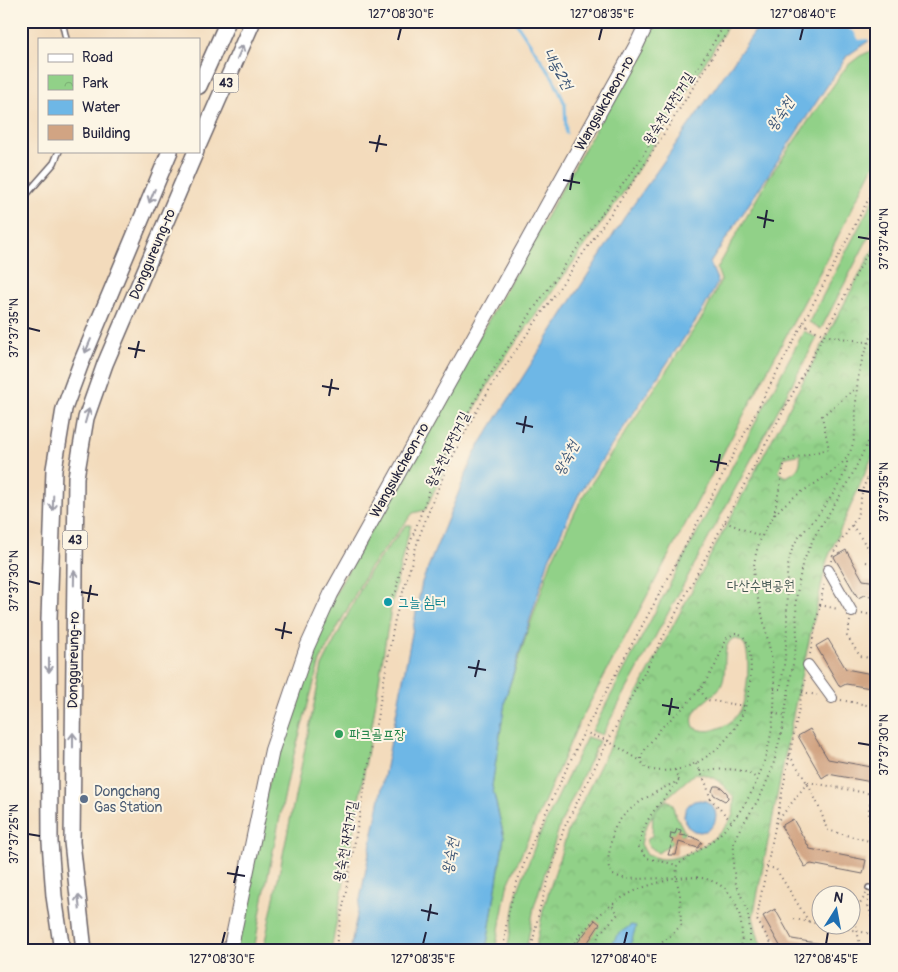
<svg xmlns="http://www.w3.org/2000/svg" width="898" height="972" viewBox="0 0 898 972" font-family="Pangolin,'Poor Story',sans-serif">
<style>
.grass{fill:#91d188;stroke:#5a7a62}
.park{fill:url(#park-crowns);stroke:#5a7a62;fill-rule:evenodd}
.water{fill:#6eb7e6;stroke:#486c90}
.pier{fill:#f3dbbc}
.lines{fill:none;stroke-linecap:round;stroke-linejoin:round}
.stream{stroke:#6eb7e6;stroke-width:3}
.building{fill:#d1a483}
.lane-casing{stroke:#6b6368;stroke-width:8}
.street-casing{stroke:#6b6368;stroke-width:12}
.secondary-casing{stroke:#6b6368;stroke-width:16}
.primary-casing{stroke:#6b6368;stroke-width:18}
.path{stroke:#6b6368;stroke-width:2;stroke-dasharray:1 4;stroke-linecap:butt}
.lane{stroke:#fff;stroke-width:5}
.street{stroke:#fff;stroke-width:10}
.secondary{stroke:#fff;stroke-width:14}
.primary{stroke:#fff;stroke-width:15}
.oneway{stroke:#9c9ca7}
.ticks{fill:none;stroke:#22223b;stroke-width:2}
.culture-dot{fill:#0f9aa8;stroke:#fcf5e5;stroke-width:2}
.leisure-dot{fill:#2e9e5b;stroke:#fcf5e5;stroke-width:2}
.service-dot{fill:#5c6f8a;stroke:#fcf5e5;stroke-width:2}
.labels{text-anchor:middle;stroke-width:4;stroke-linejoin:round;paint-order:stroke}
.shield{fill:#fcf5e5;stroke:#63616e;stroke-width:1}
.shield-label{font-size:12px;font-weight:bold;fill:#22223b}
.street-label{font-size:14px;fill:#22223b;stroke:#fcf5e5}
.park-label{font-size:14px;fill:#435752;stroke:#fcf5e5}
.culture-label{font-size:14px;fill:#0d838f;stroke:#fcf5e5;text-anchor:start}
.leisure-label{font-size:14px;fill:#27864d;stroke:#fcf5e5;text-anchor:start}
.service-label{font-size:14px;fill:#4e5e75;stroke:#fcf5e5;text-anchor:start}
.water-label{font-size:15px;font-style:italic;fill:#3d5677;stroke:#fcf5e5}
.neatline{fill:none;stroke:#22223b;stroke-width:2}
.ticks-label{font-size:12px;text-anchor:middle;fill:#22223b}
</style>
<defs>
<pattern id="park-crowns" width="20" height="18" patternUnits="userSpaceOnUse" patternTransform="scale(1.25)"><rect width="20" height="18" fill="#91d188"/><path d="M2 6a3 3 0 1 1 6 0M12 15a3 3 0 1 1 6 0" fill="none" stroke="#7db376"/></pattern>
</defs>
<rect width="100%" height="100%" fill="#fcf5e5"/>
<filter id="ink" filterUnits="userSpaceOnUse"><feTurbulence type="fractalNoise" baseFrequency=".02" numOctaves="2"/><feDisplacementMap in="SourceGraphic" scale="10" xChannelSelector="R" yChannelSelector="G"/><feConvolveMatrix kernelMatrix="1 2 1 2 8 2 1 2 1" color-interpolation-filters="sRGB"/></filter>
<filter id="wash" filterUnits="userSpaceOnUse"><feTurbulence type="fractalNoise" baseFrequency=".0096" numOctaves="4" result="noise"/><feDisplacementMap in="SourceGraphic" scale="20" xChannelSelector="R" yChannelSelector="G"/><feGaussianBlur stdDeviation="1.12" result="paint"/><feColorMatrix in="noise" values="0 0 0 0 0 0 0 0 0 0 0 0 0 0 0 0 0 1.4 0 .05"/><feComposite in="paint" operator="in"/></filter>
<g filter="url(#wash)">
<rect width="100%" height="100%" fill="#f3dbbc"/>
<path class="grass" d="M656,21H731L623,193L499,366L466,424L425,510L413,513L368,570L320,661L290,769L262,904L254,951H235L273,759L330,603Z
M877,48V159L820,272L577,727L507,887L495,951H486L504,837L492,786L506,696L552,559L583,496L705,313L721,280L717,269L769,177L847,66L860,56Z
M877,193V221L821,329L809,322Z
M804,331L817,338L602,735L592,731Z
M406,525H411C390,595 382,666 370,738C358,809 344,880 331,951H263L322,666L369,572Z
M587,737L599,741L560,825L534,907L526,951H507L517,893L538,838Z"/>
<path class="park" d="M877,242V446L827,560L797,695L753,917L759,940L765,951H535L543,910L568,831L615,735ZM800,454C802,466 797,472 786,477L779,472L783,458ZM734,638C739,640 743,641 745,646C751,658 747,700 740,711C735,720 726,726 716,729C708,732 701,731 694,727C686,708 713,699 721,686C729,672 719,646 734,638ZM695,773C715,775 722,783 734,798C734,803 734,809 733,814C724,837 687,859 663,859C658,859 652,856 647,855L641,844L644,831L653,814L652,836L648,839L647,844L658,853L685,833L674,811L673,804L667,800L653,813L670,795Z"/>
<path class="water" d="M762,21H877V35L847,56L710,263L718,282L703,310L579,494L549,559L506,696L492,786L504,837L486,951H350L422,582L475,452L624,218Z
M684 816a16 16 0 1 1 32 0a16 16 0 1 1-32 0Z
M631,925L636,926L630,946V951H609L617,935Z"/>
<path class="pier" d="M834,21H877V38L871,42L867,39L859,40L854,32Z"/>
<g class="lines">
<path class="stream" d="M515,21L553,78L565,104L566,133"/>
</g>
<g id="blocks">
<path class="building" d="M846,550L863,580L877,582V597L864,595L858,598L834,557Z
M828,639L846,669L877,675V689L846,684L840,687L816,646Z
M810,729L828,759L877,768V783L828,774L822,778L798,736Z
M714,786H718L722,788L727,793L728,798L725,801L714,795L712,791Z
M793,819L810,849L866,860L863,874L811,864L805,867L781,826Z
M677,829L681,830L680,835L693,837L702,842L698,848L679,842L676,855H668L673,840L670,839L671,833L675,834Z
M775,909L792,939L834,946L833,951H783L763,916Z
M595,920L600,924L582,951H571Z"/>
</g>
</g>
<g filter="url(#ink)">
<use href="#blocks" fill-opacity="0" stroke="#6b6368" stroke-width="1"/>
<g class="lines">
<g class="lane-casing">
<path id="lane" d="M62,21L66,39
M21,202L25,196L54,163L59,151
M869,888L877,890"/>
</g>
<g class="street-casing">
<path id="street" d="M828,570L852,612
M808,665L832,698"/>
</g>
<g class="secondary-casing">
<path id="secondary" d="M871,21L877,25
M230,951L272,750L307,647L331,594L636,46L648,21"/>
</g>
<g class="primary-casing">
<path id="primary" d="M199,86L228,21
M199,144L253,21
M62,951L54,896L50,842L49,619L54,469L64,409L81,363L170,151
M84,951L72,842L76,477L86,418L105,364L196,151"/>
</g>
<path class="path" d="M802,324L824,335L877,344
M774,515L785,460L829,449L822,416L856,388
M725,522L762,537
M852,525L877,561
M831,561L834,552L857,517L863,488L877,456
M866,562L877,564
M389,599L396,591L398,579L409,546L430,489L448,448L488,378L533,310L638,163L727,21
M820,605L838,609
M862,613L877,616
M850,621L847,636L860,656L877,660
M735,633C756,633 751,683 748,697C745,708 741,720 734,729C721,748 702,763 680,769C669,771 656,772 646,768L641,761V757L646,748L662,727L684,707L702,687L715,666L727,638Z
M810,654L824,585
M700,689L706,700L745,706
M774,689H780C785,665 787,641 787,617C787,592 784,568 794,545C798,536 807,529 813,521C824,507 849,476 847,458
M802,692L817,695
M841,700L877,707
M773,713L784,716
M584,732L608,741L641,761
M789,755C807,781 818,800 827,830L877,843
M696,764L700,771
M675,770L679,781C659,806 645,814 639,847L647,858L677,865
M679,781C659,789 626,807 616,826C612,833 611,841 610,849C608,859 606,866 613,875L626,879L676,878L677,865C692,855 707,846 720,834C767,790 782,716 771,655C768,641 765,627 762,614C758,598 752,582 754,566C756,542 770,515 789,501C801,491 815,485 827,475C834,470 842,465 847,457C858,440 855,422 856,403C857,375 862,350 877,327
M808,782L877,795
M872,794L868,814L877,842
M731,821L710,798L707,786L700,771C719,770 742,765 757,779
M776,823L805,678
M767,867L776,869L809,922
M677,878C688,877 701,876 712,881C740,892 744,924 741,951
M869,896L868,905L877,935
M794,919L820,924
M823,924L877,935
M335,951L395,619L419,537L432,503L450,462L472,419L494,382L641,170L735,21
M503,951L507,920L514,890L534,838L584,732L672,571L877,183
M531,951L539,911L564,828L608,741L877,235
M569,951C586,924 613,899 642,888C652,884 662,882 672,879
M590,951L601,932L618,914L612,905
M650,951L671,936L681,925L680,894L676,878
M750,951V931L748,913L736,883L733,867L734,843L738,832L760,797L772,770L782,730L797,640L796,599L802,565L814,537L848,483L877,424
M776,951L757,920L760,900L776,823L808,782
M861,951L854,914L866,894"/>
<use href="#lane" class="lane"/>
<use href="#street" class="street"/>
<use href="#secondary" class="secondary"/>
<use href="#primary" class="primary"/>
</g>
<defs><path id="oneway-shaft" d="M-6 0H5M1.5-3L5.5 0L1.5 3" fill="none" stroke-width="1.6" stroke-linecap="round" stroke-linejoin="round" transform="scale(1.25)"/></defs>
<g class="oneway">
<use href="#oneway-shaft" transform="translate(240 52) rotate(-66)"/>
<use href="#oneway-shaft" transform="translate(152 196) rotate(112)"/>
<use href="#oneway-shaft" transform="translate(88 346) rotate(113)"/>
<use href="#oneway-shaft" transform="translate(87 416) rotate(-74)"/>
<use href="#oneway-shaft" transform="translate(53 503) rotate(92)"/>
<use href="#oneway-shaft" transform="translate(74 578) rotate(-89)"/>
<use href="#oneway-shaft" transform="translate(49 665) rotate(90)"/>
<use href="#oneway-shaft" transform="translate(73 740) rotate(-90)"/>
<use href="#oneway-shaft" transform="translate(79 902) rotate(-96)"/>
</g>
</g>
<path class="ticks" d="M398,40L401,28M599,40L602,28M800,40L803,28M369,142L387,145M376,152L380,135M563,180L580,183M570,190L573,173M757,217L774,221M764,228L767,210M858,237L870,239M28,328L40,331M128,348L145,351M135,358L139,341M322,386L339,389M329,396L332,379M516,423L533,427M523,433L526,416M710,461L727,464M717,471L720,454M858,490L870,492M28,581L40,584M81,592L98,595M88,602L91,585M275,629L292,633M282,639L285,622M468,667L486,670M475,677L479,660M662,705L679,708M669,715L672,698M858,743L870,745M28,834L40,836M227,873L245,876M234,883L238,866M421,910L438,914M428,921L431,904M222,944L225,932M423,944L426,932M624,944L627,932M826,944L828,932"/>
<circle class="culture-dot" cx="388" cy="602" r="5"/>
<circle class="leisure-dot" cx="339" cy="734" r="5"/>
<circle class="service-dot" cx="84" cy="799" r="5"/>
<g class="labels">
<g class="shield">
<rect x="213.5" y="73.5" width="25" height="19" rx="4"/>
<rect x="62.5" y="530.5" width="25" height="19" rx="4"/>
</g>
<g class="shield-label">
<text x="226" y="87">43</text>
<text x="75" y="544">43</text>
</g>
<g class="street-label">
<text transform="translate(604 103) rotate(-61)" y="5">Wangsukcheon-ro</text>
<text transform="translate(668 108) rotate(-58)" y="5">왕숙천 자전거길</text>
<text transform="translate(152 254) rotate(-67)" y="5">Donggureung-ro</text>
<text transform="translate(447 449) rotate(-64)" y="5">왕숙천 자전거길</text>
<text transform="translate(399 470) rotate(-61)" y="5">Wangsukcheon-ro</text>
<text transform="translate(73 660) rotate(-89)" y="5">Donggureung-ro</text>
<text transform="translate(345 841) rotate(-80)" y="5">왕숙천 자전거길</text>
</g>
<g class="park-label">
<text x="761" y="590">다산수변공원</text>
</g>
<g class="culture-label">
<text x="398" y="607">그늘 쉼터</text>
</g>
<g class="leisure-label">
<text x="349" y="739">파크골프장</text>
</g>
<g class="service-label">
<text x="94" y="796">Dongchang<tspan x="94" dy="16">Gas Station</tspan></text>
</g>
<g class="water-label">
<text transform="translate(558 69) rotate(60)" y="5">내동2천</text>
<text transform="translate(780 114) rotate(-57)" y="5">왕숙천</text>
<text transform="translate(566 458) rotate(-63)" y="5">왕숙천</text>
<text transform="translate(450 856) rotate(-81)" y="5">왕숙천</text>
</g>
</g>
<rect width="898" height="972" fill="none" stroke="#fcf5e5" stroke-width="55"/>
<rect x="38" y="38" width="162" height="115" fill="#fcf5e5" stroke="#a5a1a1"/>
<rect x="48" y="54" width="25" height="8" fill="#ffffff" stroke="#a5a1a1"/>
<text x="82" y="62" font-size="15" fill="#22223b">Road</text>
<rect x="48" y="75" width="25" height="15" fill="url(#park-crowns)" stroke="#a5a1a1"/>
<text x="82" y="88" font-size="15" fill="#22223b">Park</text>
<rect x="48" y="100" width="25" height="15" fill="#6eb7e6" stroke="#a5a1a1"/>
<text x="82" y="112" font-size="15" fill="#22223b">Water</text>
<rect x="48" y="125" width="25" height="15" fill="#d1a483" stroke="#a5a1a1"/>
<text x="82" y="138" font-size="15" fill="#22223b">Building</text>
<g transform="translate(836 910) rotate(11)"><circle r="24" fill="#fcf5e5" stroke="#a5a1a1"/>
<path d="M0-4L9 19L0 12L-9 19Z" fill="#1f6fb2"/>
<text y="-8" font-size="14" font-weight="bold" text-anchor="middle" fill="#22223b">N</text>
</g>
<rect x="28" y="28" width="842" height="916" class="neatline"/>
<g class="ticks-label">
<text x="401" y="18">127°08'30"E</text>
<text x="602" y="18">127°08'35"E</text>
<text x="803" y="18">127°08'40"E</text>
<text transform="translate(884 239) rotate(-90)" y="4">37°37'40"N</text>
<text transform="translate(14 328) rotate(-90)" y="4">37°37'35"N</text>
<text transform="translate(884 492) rotate(-90)" y="4">37°37'35"N</text>
<text transform="translate(14 581) rotate(-90)" y="4">37°37'30"N</text>
<text transform="translate(884 745) rotate(-90)" y="4">37°37'30"N</text>
<text transform="translate(14 834) rotate(-90)" y="4">37°37'25"N</text>
<text x="222" y="963">127°08'30"E</text>
<text x="423" y="963">127°08'35"E</text>
<text x="624" y="963">127°08'40"E</text>
<text x="826" y="963">127°08'45"E</text>
</g>
</svg>
